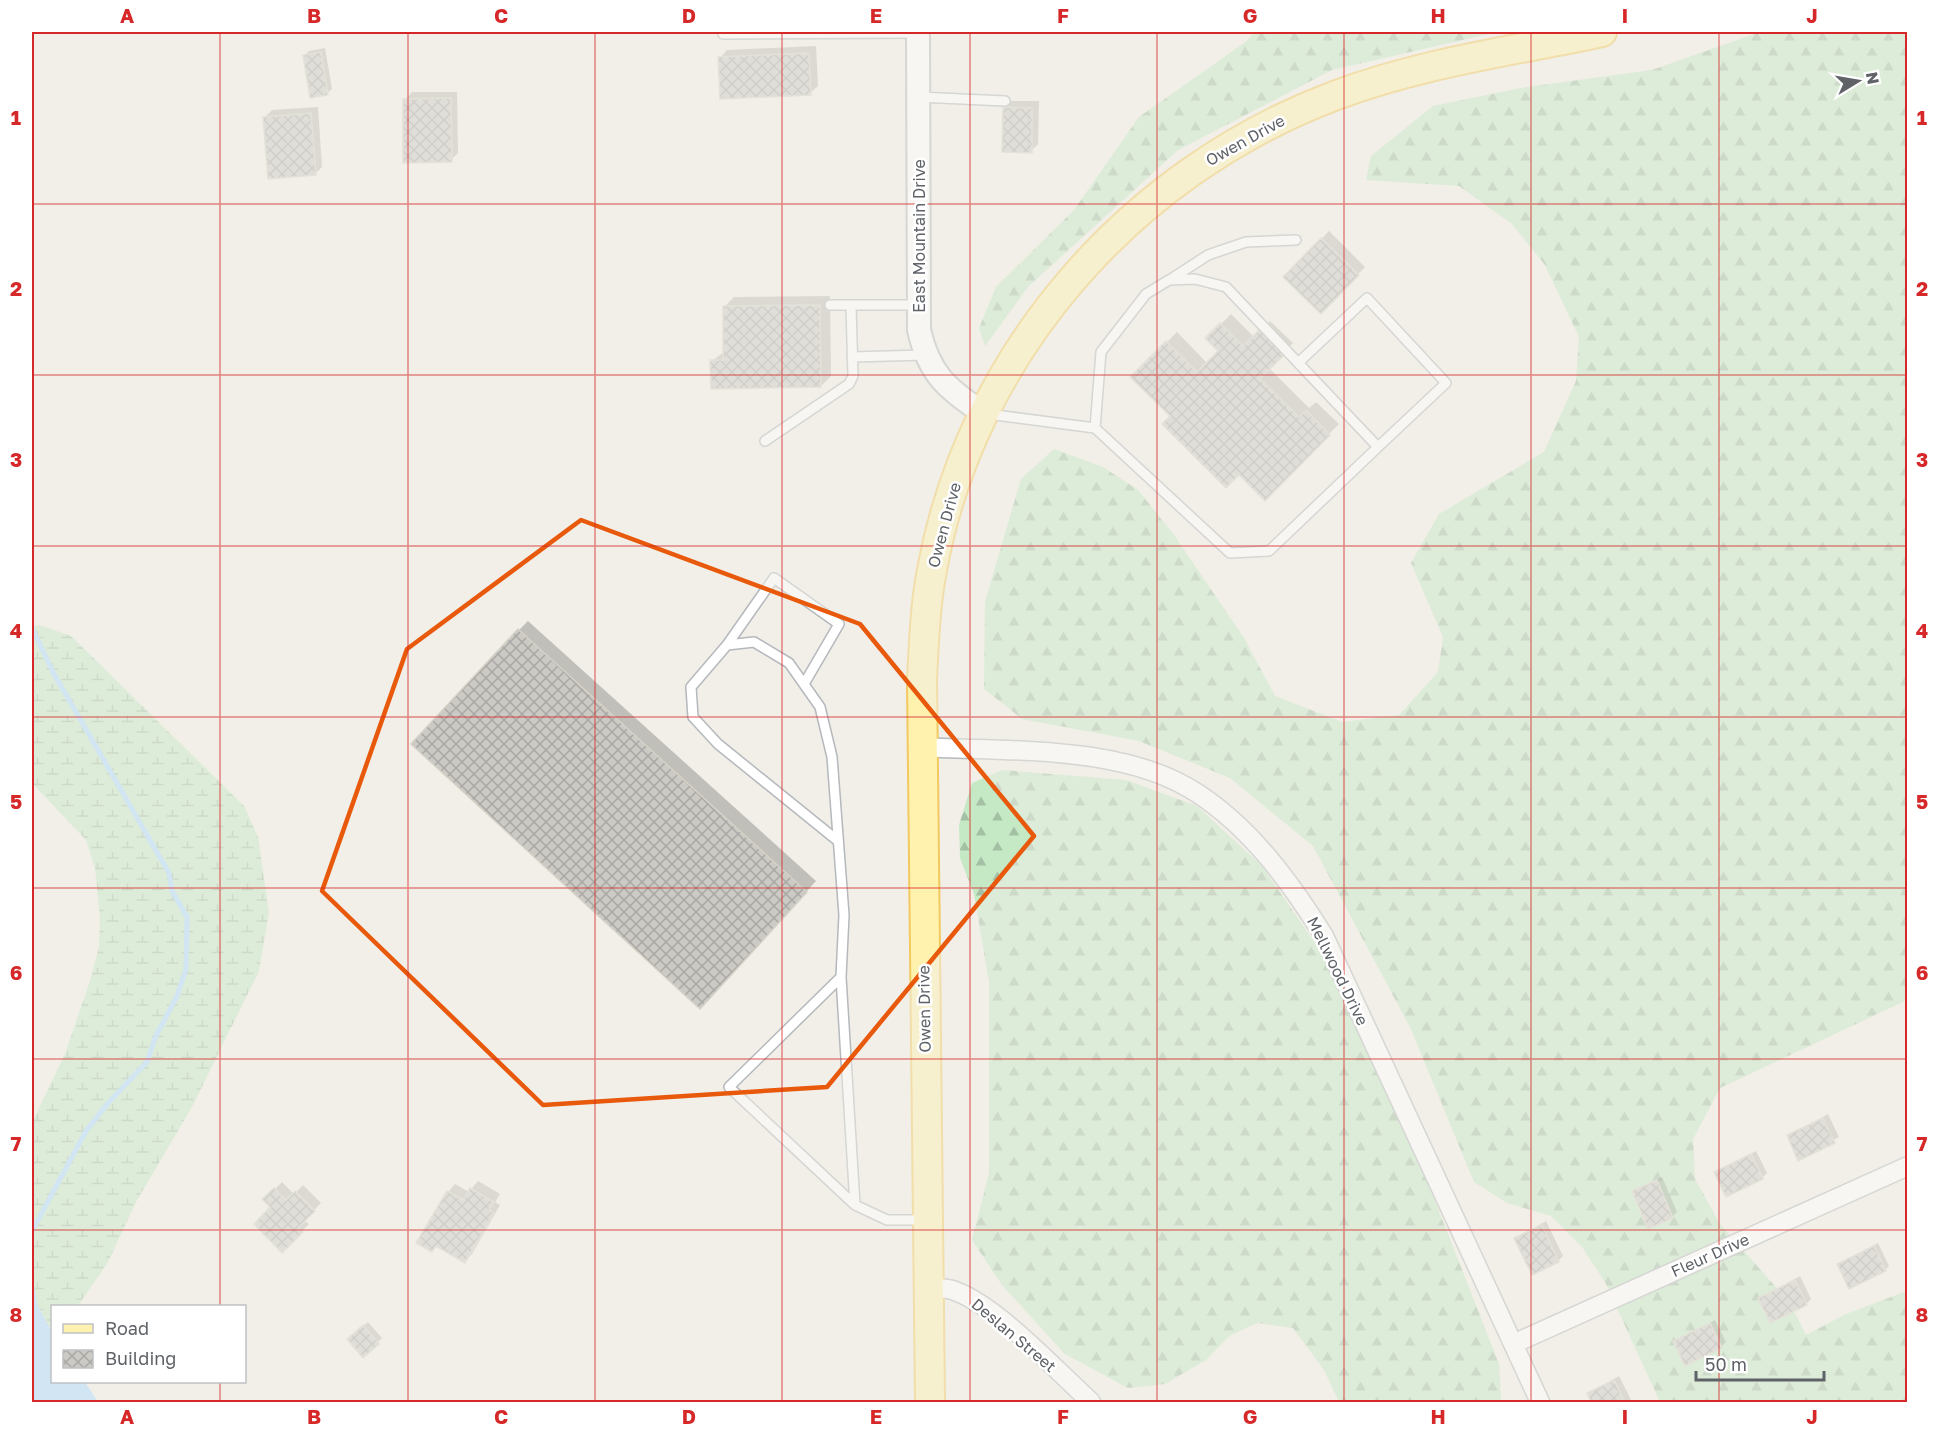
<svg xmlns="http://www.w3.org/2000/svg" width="1939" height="1434" viewBox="0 0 1939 1434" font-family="'Golos Text',sans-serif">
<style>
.forest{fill:url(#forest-firs)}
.wetland{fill:url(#wetland-marsh)}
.water{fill:#aadaff}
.shadow{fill:#0003}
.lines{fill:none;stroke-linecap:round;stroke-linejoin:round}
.stream{stroke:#aadaff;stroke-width:5}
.building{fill:url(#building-cross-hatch);stroke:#d6d1c6;stroke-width:1.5}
.service-casing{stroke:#b5b8bc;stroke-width:12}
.minor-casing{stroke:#b5b8bc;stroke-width:21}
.tertiary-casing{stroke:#b5b8bc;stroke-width:26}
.primary-casing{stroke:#f2c960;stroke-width:32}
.service{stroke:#fff;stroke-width:9}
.minor{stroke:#fff;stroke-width:18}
.tertiary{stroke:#fff;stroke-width:22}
.primary{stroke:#fff2af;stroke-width:28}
.marked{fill:none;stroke:#e8590c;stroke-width:4.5;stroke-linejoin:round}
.grid{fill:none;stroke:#d62828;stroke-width:1.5;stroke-opacity:0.55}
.labels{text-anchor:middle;stroke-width:5;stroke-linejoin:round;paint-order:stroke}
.street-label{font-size:16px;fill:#5f6368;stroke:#fff}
.neatline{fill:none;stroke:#d62828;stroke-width:2}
.grid-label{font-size:20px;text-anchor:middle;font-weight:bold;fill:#d62828}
</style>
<defs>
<pattern id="forest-firs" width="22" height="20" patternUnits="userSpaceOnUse" patternTransform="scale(1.5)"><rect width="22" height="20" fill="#c5e8c5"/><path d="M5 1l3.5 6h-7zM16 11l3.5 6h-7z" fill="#a3c0a4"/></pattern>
<pattern id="wetland-marsh" width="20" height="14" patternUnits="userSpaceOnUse" patternTransform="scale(1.5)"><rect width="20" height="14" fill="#c5e8c5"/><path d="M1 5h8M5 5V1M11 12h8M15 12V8" fill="none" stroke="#a3c0a4"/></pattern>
<pattern id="building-cross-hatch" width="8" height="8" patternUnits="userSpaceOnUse" patternTransform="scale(1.5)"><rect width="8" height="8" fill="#cccac5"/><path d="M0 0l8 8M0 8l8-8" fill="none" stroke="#a9a8a4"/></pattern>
</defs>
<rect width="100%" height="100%" fill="#f1efe8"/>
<path class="forest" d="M1254,32H1497L1332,70L1178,150L1028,287L985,346L979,328L996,287L1074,210L1139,117L1247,41Z
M1760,32H1907V1000L1720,1088L1693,1139L1695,1179L1720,1224L1790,1303L1806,1335L1846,1314L1907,1291V1402H1660L1605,1282L1582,1247L1551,1216L1507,1203L1474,1182L1410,1027L1313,846L1230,778L1139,741L1022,719L984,689L985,602L1021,479L1054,449L1103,467L1138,490L1174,535L1244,638L1275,696L1342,722L1399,715L1438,672L1443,637L1411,563L1439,514L1544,452L1576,381L1579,337L1545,265L1511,223L1459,186L1366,180L1371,156L1433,106L1521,88L1652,70Z
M1002,770L1126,780L1197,806L1262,866L1326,959L1424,1173L1499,1364L1501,1402H1339L1324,1370L1293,1328L1257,1323L1229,1336L1206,1360L1165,1384L1128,1388L1065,1354L1002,1285L972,1240L989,1173V982L974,894L960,858L959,825L972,783Z"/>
<path class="wetland" d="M39,625L71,636L244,806L258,837L269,912L259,971L193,1105L136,1202L108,1262L78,1306H52V1332L38,1306L32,1276V1123L65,1054L90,981L99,947L100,917L95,868L86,840L32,783V626Z"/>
<path class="water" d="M32,1276L38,1306L52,1332V1382H85L98,1402H33Z"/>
<path class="shadow" d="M816,46L818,86L810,93L720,58L727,50Z
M325,48L332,89L327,93L305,55L309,51Z
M412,92H457L458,153L451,160L405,100Z
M1011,101H1039L1038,144L1031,151L1004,108Z
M318,107L322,167L315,174L265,117L272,110Z
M1329,231L1365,267L1321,312L1285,277Z
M830,296L831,376L821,386L712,361L725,351L724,307L734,297Z
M1231,314L1254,337L1270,321L1293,343L1269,368L1309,408L1316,402L1339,424L1265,498L1239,472L1172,416L1132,377L1177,332L1208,364L1220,351L1207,338Z
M528,621L816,881L710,998L519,630Z
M1828,1114L1839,1137L1799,1159L1788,1136Z
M1756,1151L1767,1173L1762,1178L1716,1172Z
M1662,1177L1677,1212L1672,1217L1634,1192Z
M478,1181L500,1194L495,1202L500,1205L472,1254L465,1261L437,1245L432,1251L419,1243L448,1192L455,1184L469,1192Z
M282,1182L294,1194L303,1185L321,1203L304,1220L309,1224L282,1251L272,1207L265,1199Z
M1546,1221L1563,1256L1558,1261L1515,1239Z
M1878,1243L1889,1266L1885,1270L1839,1264Z
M1800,1276L1811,1299L1806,1304L1760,1298Z
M1715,1320L1726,1342L1721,1347L1675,1341Z
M368,1322L382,1338L364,1355L349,1339Z
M1619,1376L1632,1402H1593L1589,1393Z"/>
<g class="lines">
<path class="stream" d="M32,628L54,674L169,873L172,891L187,917L186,969L177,996L155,1038L147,1062L108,1103L86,1131L32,1231"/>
</g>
<path class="building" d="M321,52L328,95L310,98L303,55Z
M809,53L811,95L720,99L718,57Z
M451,98L452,162L403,163V99Z
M1003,107L1032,108V153L1002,152Z
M311,113L316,175L268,179L263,117Z
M1321,238L1359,275L1321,314L1283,277Z
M820,305L821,387L711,389L710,360H723V306Z
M1220,323L1243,346L1260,329L1285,354L1260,379L1299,417L1306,410L1330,435L1265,501L1239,475L1226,488L1162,424L1170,416L1130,377L1166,341L1197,372L1218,351L1205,338Z
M518,629L807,892L700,1009L411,744Z
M1823,1118L1835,1143L1798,1161L1787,1135Z
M1751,1154L1763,1179L1726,1197L1714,1172Z
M1657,1180L1673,1218L1648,1229L1632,1191Z
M274,1188L286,1200L295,1191L315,1211L298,1228L303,1232L282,1253L254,1224L270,1207L262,1199Z
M470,1188L494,1202L489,1210L494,1213L465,1263L436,1246L432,1252L416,1243L447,1191L463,1200Z
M1542,1225L1559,1262L1532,1275L1514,1238Z
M1874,1246L1886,1271L1849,1289L1837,1264Z
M1795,1280L1807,1305L1770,1323L1758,1298Z
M1710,1323L1722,1348L1685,1366L1673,1341Z
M363,1325L379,1344L363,1358L347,1339Z
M1614,1380L1625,1402H1591L1587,1393Z"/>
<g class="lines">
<g class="service-casing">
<path id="service" d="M723,34L919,33
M918,97L1005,101
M1171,279L1208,255L1246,242L1296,240
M830,305H919
M852,357L924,355
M1298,363L1367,298L1446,383L1378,447
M988,414L1095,428L1230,553L1269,551L1378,447L1226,287L1195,279L1169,280L1146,294L1101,352L1095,428
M765,441L849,384L853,376L851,305
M727,645L774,578L839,624L804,684
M838,841L718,744L693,717L691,687L727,645L754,642L789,663L820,707L832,757L844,915L841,977L729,1087L855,1205L887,1220H924
M841,977L855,1205"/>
</g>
<g class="minor-casing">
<path id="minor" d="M921,747C1008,752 1122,744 1197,793C1251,828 1291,883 1324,936L1540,1402
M927,1288C936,1289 947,1287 955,1291C997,1306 1057,1371 1091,1402
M1513,1344L1908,1166"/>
</g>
<g class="tertiary-casing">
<path id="tertiary" d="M918,32L919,330C929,374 947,389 983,413"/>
</g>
<g class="primary-casing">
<path id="primary" d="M930,1402L922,679C924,643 925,606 932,570C971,354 1130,173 1334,96C1421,63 1513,51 1602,32"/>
</g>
<use href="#service" class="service"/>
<use href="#minor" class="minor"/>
<use href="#tertiary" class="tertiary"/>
<use href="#primary" class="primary"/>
</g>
<path d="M0 0H1939V1434H0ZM581,520L860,624L1034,836L827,1087L543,1105L322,891L407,649Z" fill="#f1efe8" fill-opacity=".55" fill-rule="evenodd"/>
<path class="marked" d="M581,520L860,624L1034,836L827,1087L543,1105L322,891L407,649Z"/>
<path class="grid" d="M220,32V1306M408,32V1402M595,32V1402M782,32V1402M970,32V1402M1157,32V1402M1344,32V1402M1531,32V1402M1719,32V1402M32,204H1908M32,375H1908M32,546H1908M32,717H1908M32,888H1908M32,1059H1908M32,1230H1908M220,1382V1402"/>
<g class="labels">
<g class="street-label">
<text transform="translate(1245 140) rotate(-29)" y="6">Owen Drive</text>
<text transform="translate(919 236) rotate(-90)" y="6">East Mountain Drive</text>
<text transform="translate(944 525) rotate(-75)" y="6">Owen Drive</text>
<text transform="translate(1338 971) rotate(64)" y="6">Mellwood Drive</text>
<text transform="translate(924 1009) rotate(-91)" y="6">Owen Drive</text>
<text transform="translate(1710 1255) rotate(-24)" y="6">Fleur Drive</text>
<text transform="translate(1014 1335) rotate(40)" y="6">Deslan Street</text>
</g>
</g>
<rect width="1939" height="1434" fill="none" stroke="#ffffff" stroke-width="66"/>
<rect x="51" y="1305" width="195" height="78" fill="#ffffff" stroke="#bfc1c3" stroke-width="1.5"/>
<rect x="63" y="1324" width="30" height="9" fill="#fff2af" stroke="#bfc1c3" stroke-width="1.5"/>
<text x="105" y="1335" font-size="18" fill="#5f6368">Road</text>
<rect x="63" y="1350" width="30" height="18" fill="url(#building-cross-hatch)" stroke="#bfc1c3" stroke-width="1.5"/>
<text x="105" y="1365" font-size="18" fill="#5f6368">Building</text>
<g transform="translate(1858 81) rotate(79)" stroke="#ffffff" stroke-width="4.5" paint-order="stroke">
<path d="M0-4.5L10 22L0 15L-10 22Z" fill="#5f6368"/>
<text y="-9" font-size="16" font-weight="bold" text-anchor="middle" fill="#5f6368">N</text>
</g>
<path d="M1696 1371v9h128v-9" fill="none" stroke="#5f6368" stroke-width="3"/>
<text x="1705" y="1371" font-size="18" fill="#5f6368" stroke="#ffffff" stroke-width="4.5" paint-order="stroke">50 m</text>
<rect x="33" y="33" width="1873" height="1368" class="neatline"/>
<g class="grid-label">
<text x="127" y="23">A</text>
<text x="314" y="23">B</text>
<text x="501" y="23">C</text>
<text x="689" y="23">D</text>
<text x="876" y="23">E</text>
<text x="1063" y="23">F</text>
<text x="1250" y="23">G</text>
<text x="1438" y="23">H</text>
<text x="1625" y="23">I</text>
<text x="1812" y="23">J</text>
<text x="16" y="125">1</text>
<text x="1922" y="125">1</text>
<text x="16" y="296">2</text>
<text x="1922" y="296">2</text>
<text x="16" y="467">3</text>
<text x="1922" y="467">3</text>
<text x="16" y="638">4</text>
<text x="1922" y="638">4</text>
<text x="16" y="809">5</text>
<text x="1922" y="809">5</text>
<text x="16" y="980">6</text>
<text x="1922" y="980">6</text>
<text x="16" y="1151">7</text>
<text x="1922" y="1151">7</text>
<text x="16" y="1322">8</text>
<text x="1922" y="1322">8</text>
<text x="127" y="1424">A</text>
<text x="314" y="1424">B</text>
<text x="501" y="1424">C</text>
<text x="689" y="1424">D</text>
<text x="876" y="1424">E</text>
<text x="1063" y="1424">F</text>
<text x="1250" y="1424">G</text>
<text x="1438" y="1424">H</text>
<text x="1625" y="1424">I</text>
<text x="1812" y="1424">J</text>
</g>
</svg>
